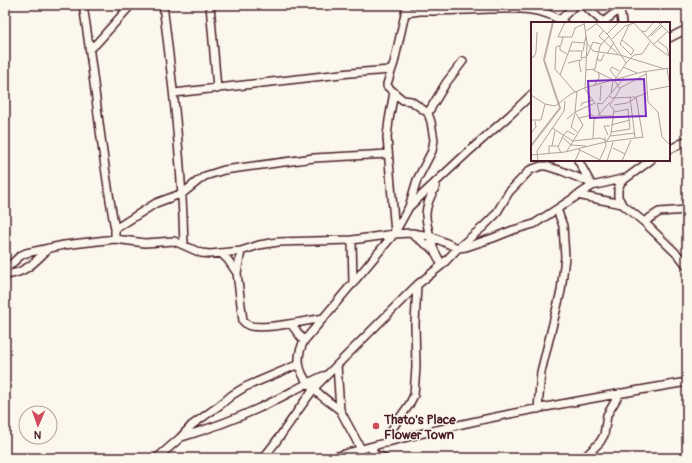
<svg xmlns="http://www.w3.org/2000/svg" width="692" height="463" viewBox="0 0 692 463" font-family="Pangolin,sans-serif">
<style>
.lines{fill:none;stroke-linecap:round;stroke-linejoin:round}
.minor-casing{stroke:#4a1f2b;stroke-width:10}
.minor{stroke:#fbf7ec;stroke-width:7}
.poi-dot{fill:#d1495b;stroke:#fbf7ec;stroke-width:1.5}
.labels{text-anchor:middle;stroke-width:3;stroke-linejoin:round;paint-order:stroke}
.poi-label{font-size:13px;font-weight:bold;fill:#4a1f2b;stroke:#fbf7ec;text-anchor:start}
.inset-river{fill:none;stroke:#bfadaa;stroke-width:2}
.inset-road{fill:none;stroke:#b4a19f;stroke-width:1}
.view{fill:#7b2cbf;fill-opacity:0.15;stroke:#7b2cbf;stroke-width:2}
.inset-edge{fill:none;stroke:#4a1f2b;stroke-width:2}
</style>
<rect width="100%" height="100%" fill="#fbf7ec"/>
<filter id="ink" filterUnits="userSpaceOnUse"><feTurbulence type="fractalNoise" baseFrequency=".025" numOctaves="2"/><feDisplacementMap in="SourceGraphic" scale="8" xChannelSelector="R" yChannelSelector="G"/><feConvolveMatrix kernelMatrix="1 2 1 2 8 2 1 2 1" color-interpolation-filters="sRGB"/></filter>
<g filter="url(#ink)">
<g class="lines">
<g class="minor-casing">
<path id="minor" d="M163,5C173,85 182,165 184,245
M210,5L217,89
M584,5L603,22
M620,9L622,23
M405,13L420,11C443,11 466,10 489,9C514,9 543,6 564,23
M560,20L575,5
M602,23L620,9L623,5
M669,38L687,29
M90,48L96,44L131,5
M394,92L389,120L387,137L395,233
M174,93L350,73L391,70
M428,113L446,83L463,61
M669,150L687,140
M578,160L591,184
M651,160L621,182L618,189V197L622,204L644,222L681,258L687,266
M577,195L622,204
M409,207L467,153L510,115L532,94
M644,222L659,212L687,210
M115,229L156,203L183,193L198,181L205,176L224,170L314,158L388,154
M412,233L430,236L458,248L466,247L493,238L513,230L534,224L592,186L626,178
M115,239L145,243L174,241L201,253L210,254L241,251L259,245L278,242L352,240L394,234L410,233L434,250L442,265
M352,240L353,284
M434,250C426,221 420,214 436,186
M241,251L237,273L243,321C245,323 246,324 248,325C260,331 310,320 324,318
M221,253L228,260L237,273
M5,270L20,256L26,253L64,245L115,239V229C101,155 95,79 83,5
M5,275C26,273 35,262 49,248
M291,324L304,341
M337,365L340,410L361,449
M538,409L541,372L561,291L565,257L563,226L557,209
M340,410C316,392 287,374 304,341L394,234L409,207L417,180L432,151L434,140L431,122L428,113L411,101L403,100L398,96L387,86V84L394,63L407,5
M182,437C208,429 233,420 257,409C280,399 300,386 323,376
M386,443L394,426L409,405L414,395L416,367L415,324L417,285
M371,447L374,454L372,458
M374,454L385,458
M157,458L180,438L192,425L220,405L232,395L245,387L299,364
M263,458C283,435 298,408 317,385L417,285L442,265L458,248L483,227L496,214L509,192L530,170L541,166H546L562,171L591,183
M331,458C447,423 568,402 687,382
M584,458L600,442L604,435L607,415L620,393"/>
</g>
<use href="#minor" class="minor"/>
</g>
</g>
<circle class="poi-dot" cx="376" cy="426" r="4"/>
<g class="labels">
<g class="poi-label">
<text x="384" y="424">Thato's Place<tspan x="384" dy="15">Flower Town</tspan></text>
</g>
</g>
<g transform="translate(531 22)">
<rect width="139" height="139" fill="#fbf7ec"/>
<path class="inset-river" d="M0,124L29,86L13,38L22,0"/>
<path class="inset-road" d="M34,0L27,15H41L44,6L53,2M53,0L56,21L54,66M102,0L124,24L139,35M127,0L139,12M66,2L78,14M98,3L89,22L100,33M73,8L68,14L87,32M55,9L68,0M111,9L114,10L123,0M76,12L88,0M120,14L131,4M32,15L30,23L25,25L24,47L44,70M116,16L132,0M81,17L94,4L103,1M91,18L103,28L100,33M127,19L136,26L138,34M56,21L62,29L89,33L134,47M122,23L136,10M29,24V28L36,32M38,29L41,20L53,21M52,29L55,14M76,32L83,20M56,34L62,20L70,22M0,35H3L5,30L6,10M65,37L70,39L73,32M37,41L49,38M92,45L106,51M55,48L64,47L69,24L78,14L95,41M62,48L83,58M50,50L48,40L51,37M115,50L117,80L127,90L131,115L139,123M29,53L38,29H51L50,36L55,35M85,56L79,48L81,45L88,49M83,59L95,41L103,33L111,32L119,20M63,64L68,56V50M89,66L115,52M119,68L139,64L136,47M80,72L82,59M0,73L14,82L24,84L40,72L53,66L111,50L139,46M78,74L81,76L105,75M99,75L104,116M69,79L70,63M66,81L71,82L93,56M66,81L69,94H82M83,83L96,81L105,76M50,84L51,81L62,78M83,90L98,87M44,92L40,105L46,110M48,96L61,93L64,95M81,96L98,94M36,97L44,90L46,69M0,98H10L14,82M80,103L99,98M21,106L42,119L69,116L74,118V115M80,110L99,107L97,88M0,111L5,105L4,99M77,113L73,104H79M79,114L104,111M31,115L40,123L55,124M62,116L63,98L79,80M112,116L105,75L116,71M21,124L24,109M82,126L94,132M47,127L69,138M36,129L52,103L44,90L64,81L53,66M18,131V124H28M30,131L27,125L32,114L36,109L44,113M0,133L34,130L74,120L112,115M7,139L6,129L33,89L34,79M44,139L49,128M68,139L75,124L74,118L76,119L80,112L83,88L79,83L89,67L84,59M76,139L82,120M91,139L100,118"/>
<path class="view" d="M113,57L115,94L59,96L57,59Z"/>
<rect width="139" height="139" class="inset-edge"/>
</g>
<rect width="692" height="463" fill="none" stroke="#fbf7ec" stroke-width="20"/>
<rect x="10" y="10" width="672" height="443" fill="none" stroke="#4a1f2b" stroke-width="1.5" filter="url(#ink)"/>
<g transform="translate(38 425) rotate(182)"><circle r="19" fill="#fbf7ec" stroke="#b4a19f"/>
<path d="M0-3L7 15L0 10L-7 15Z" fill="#d1495b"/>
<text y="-6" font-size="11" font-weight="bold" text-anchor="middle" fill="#4a1f2b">N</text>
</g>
</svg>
